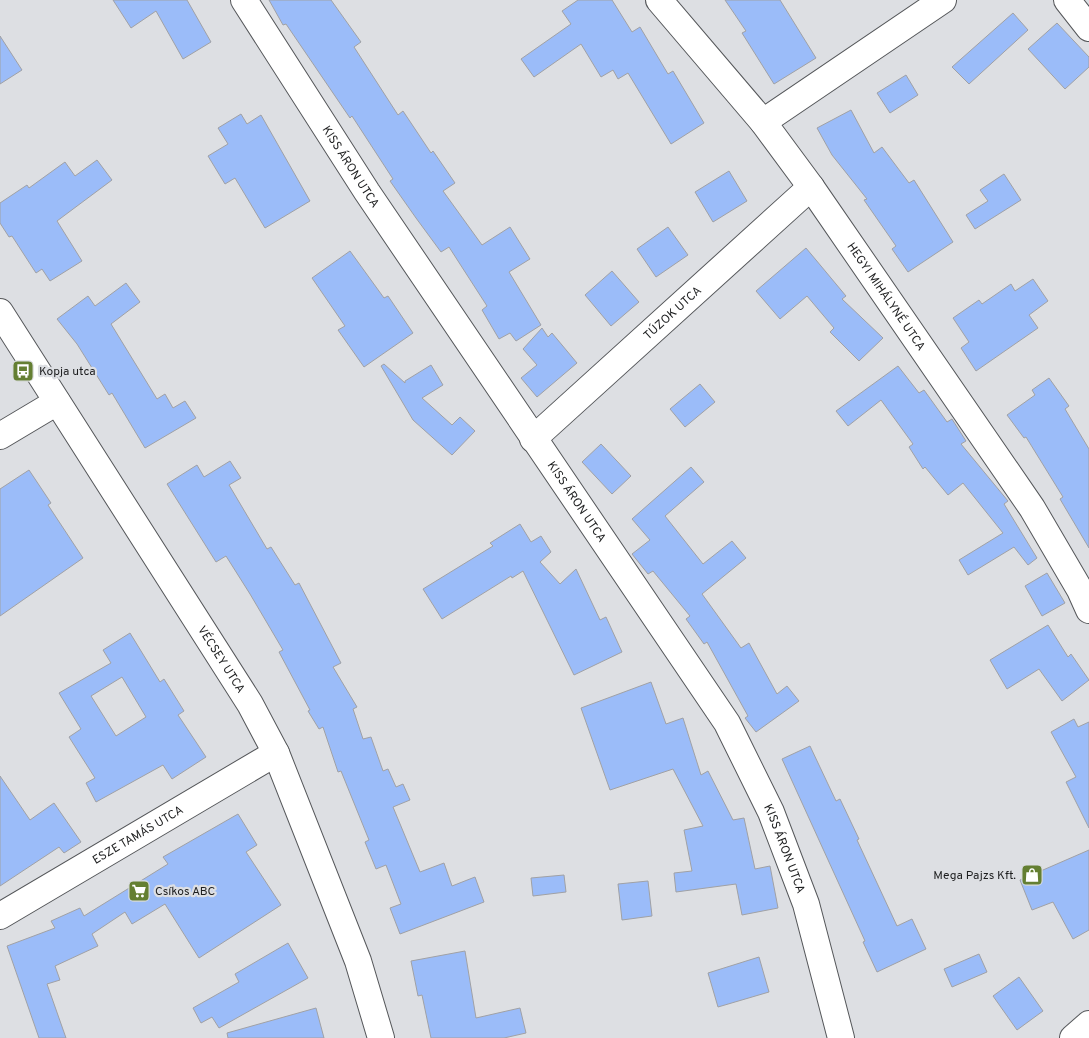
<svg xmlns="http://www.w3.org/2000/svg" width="1089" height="1038" viewBox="0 0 1089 1038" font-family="Overpass,sans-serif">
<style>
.building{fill:#9bbcf9;stroke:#a0a1a5;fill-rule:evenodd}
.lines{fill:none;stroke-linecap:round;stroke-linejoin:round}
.street-casing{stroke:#55575a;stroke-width:28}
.street{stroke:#fff;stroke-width:26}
.labels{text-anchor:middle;stroke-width:4.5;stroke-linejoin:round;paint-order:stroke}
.street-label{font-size:12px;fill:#1d1e1f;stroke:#dddfe3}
.poi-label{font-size:12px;fill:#1d1e1f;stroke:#dddfe3;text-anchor:start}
</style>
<rect width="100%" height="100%" fill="#dddfe3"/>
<path class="building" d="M113,0H187L211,42L183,59L156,11L131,28Z
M269,0H331L361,42L354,47L398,115L403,111L431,153L433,151L455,183L443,191L482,245L510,227L530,259L509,272L541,325L516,341L510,333L499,339L482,310L487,306L449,247L441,252L416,218L390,181L393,179L352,116L350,118L286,24L283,25Z
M578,0H612L632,32L640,27L668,74L673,71L704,123L671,144L628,73L618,79L613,70L601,77L581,44L534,77L521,59L571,24L562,11Z
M725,0H780L816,58L774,84L742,33L746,31Z
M1013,13L1028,30L969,84L952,67Z
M1057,23L1089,57V67L1065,89L1028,49Z
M0,36L22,70L0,84Z
M906,75L918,95L890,113L877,93Z
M851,110L874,153L882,147L909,183L914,180L953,242L908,272L892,249L896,246L864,200L867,199L832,155L817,128Z
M241,114L247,124L261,115L310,201L265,228L235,178L225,184L208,156L228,144L218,128Z
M97,160L112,180L57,221L82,261L50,281L42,269L36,273L12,236L9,237L0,223V203L27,185L29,188L65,162L75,176Z
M729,171L747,201L713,222L695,192Z
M1004,174L1021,200L975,229L966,215L988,201L980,190Z
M668,227L688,255L656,277L637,249Z
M806,248L846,296L842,299L883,338L859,361L830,332L834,328L807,296L780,319L756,291Z
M350,251L384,298L388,296L413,333L364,367L338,330L345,326L312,278Z
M612,271L639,302L611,326L585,295Z
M1033,279L1048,301L1029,315L1038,328L976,371L961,348L969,342L953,318L979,300L982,304L1011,284L1015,291Z
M126,283L140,302L111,324L157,399L165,394L173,408L185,401L196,418L145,448L112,393L109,395L77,344L57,319L88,296L95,306Z
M542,328L548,337L552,333L577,363L537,397L521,378L537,365L523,349Z
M384,364L405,383V381L431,365L443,385L422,398L452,425L460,417L475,431L452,455L413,420L381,366Z
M898,366L919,393L924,390L947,422L952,419L966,441L961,444L1008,501L1004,504L1037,558L1028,565L1014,547L968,575L959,560L1003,533L963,483L948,495L925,467L923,469L909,447L913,444L881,400L848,426L836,411Z
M1049,378L1069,406L1065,409L1089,449V548L1060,499L1063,497L1026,437L1024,438L1007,415L1035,395L1032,390Z
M700,384L715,402L685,427L670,409Z
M601,444L631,476L612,494L582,462Z
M230,461L241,478L229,485L267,549L271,547L295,585L299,583L341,663L333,667L357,707L353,709L363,739L371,737L383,771L388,769L396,787L403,784L410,800L393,807L420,872L444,863L452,886L475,877L484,902L400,934L390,908L401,904L386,865L376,869L365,842L369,840L341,771L338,772L323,727L319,729L308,711L310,710L279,652L283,650L250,594L226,556L216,562L167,484L197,465L204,477Z
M691,467L704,482L665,516L703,564L732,541L746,558L702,594L741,648L749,643L777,694L787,686L799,701L756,732L745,718L748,716L707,642L704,644L686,619L690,616L653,571L648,574L632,554L650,540L632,519Z
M29,470L51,503L48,505L83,558L0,616V489Z
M520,524L531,542L541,536L551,552L540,562L560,584L576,569L600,620L606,617L622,652L574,675L523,571L512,578L511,576L442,619L423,589L493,546L490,543Z
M1047,573L1065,603L1042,616L1025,586Z
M1048,625L1068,657L1071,654L1089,680L1062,701L1039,669L1007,689L990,660Z
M130,633L160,682L164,679L184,711L178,715L206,757L172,779L163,765L96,802L86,783L95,778L69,737L81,729L59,693L111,663L103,650ZM122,677L146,717L116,736L91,696Z
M651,682L666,724L683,718L701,775L708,771L733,820L744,818L755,869L770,866L778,908L742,915L736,884L676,892L674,873L692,871L684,830L703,826L673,769L610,790L581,708Z
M1074,719L1078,727L1089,722V828L1066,782L1076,777L1051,732Z
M810,746L836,801L840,799L859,839L857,840L897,926L912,919L926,949L877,972L863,942L865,941L782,759Z
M0,776L30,820L54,803L81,842L64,853L59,847L0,886Z
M238,814L257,845L246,852L281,905L199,958L165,904L132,924L125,912L92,934L98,946L55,966L60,980L47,984L66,1038H39L7,946L55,928L51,921L80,908L84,916L168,864L163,857Z
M1089,850V930L1073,939L1053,902L1032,910L1020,880Z
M564,875L566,892L533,896L531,878Z
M648,881L652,916L622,920L618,884Z
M288,943L308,978L219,1028L212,1017L201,1023L193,1008L239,982L235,974Z
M465,951L476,1018L520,1008L526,1033L504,1038H431L422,995L418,996L411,961Z
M979,954L987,972L952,987L944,969Z
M759,957L769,992L718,1007L708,973Z
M1019,977L1043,1011L1017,1030L993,996Z
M316,1008L324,1038H228L227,1033Z"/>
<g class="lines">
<g class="street-casing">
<g id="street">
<path id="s1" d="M244,0L367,192L727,723L771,812L806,904L841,1038"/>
<path id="s2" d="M659,0L763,122L811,187L1032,508L1080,590L1089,610"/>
<path d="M1067,0L1089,28"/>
<path d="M763,122L943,0"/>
<path id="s3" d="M0,312L250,704L276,753L358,961L381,1038"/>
<path d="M0,436L57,402"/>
<path id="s4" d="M533,439L811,187"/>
<path id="s5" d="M0,916L276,753"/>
<path d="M1073,1038L1089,1024"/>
</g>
</g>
<use href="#street" class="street"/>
</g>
<defs>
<g id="bus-square" transform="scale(1.125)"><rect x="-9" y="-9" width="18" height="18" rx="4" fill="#647f32" stroke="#dddfe3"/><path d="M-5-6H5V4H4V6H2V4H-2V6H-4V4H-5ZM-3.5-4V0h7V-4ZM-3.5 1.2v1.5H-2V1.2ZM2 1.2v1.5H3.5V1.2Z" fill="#fff"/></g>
<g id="shop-square" transform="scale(1.125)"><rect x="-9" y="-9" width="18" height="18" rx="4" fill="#647f32" stroke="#dddfe3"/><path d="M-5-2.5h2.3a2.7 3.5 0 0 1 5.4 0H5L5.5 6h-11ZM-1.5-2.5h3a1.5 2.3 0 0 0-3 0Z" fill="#fff"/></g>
<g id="supermarket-square" transform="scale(1.125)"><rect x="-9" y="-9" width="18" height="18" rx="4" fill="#647f32" stroke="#dddfe3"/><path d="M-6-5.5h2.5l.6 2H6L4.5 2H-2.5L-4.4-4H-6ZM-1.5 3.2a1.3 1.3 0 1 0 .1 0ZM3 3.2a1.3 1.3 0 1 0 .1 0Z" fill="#fff"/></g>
</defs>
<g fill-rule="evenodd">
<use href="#bus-square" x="23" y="371"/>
<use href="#shop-square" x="1032" y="875"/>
<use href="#supermarket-square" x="139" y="891"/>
</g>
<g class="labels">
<g class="street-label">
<text dy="4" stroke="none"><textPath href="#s1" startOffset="198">KISS ÁRON UTCA</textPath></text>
<text dy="4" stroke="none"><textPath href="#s2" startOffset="374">HEGYI MIHÁLYNÉ UTCA</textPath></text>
<text dy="4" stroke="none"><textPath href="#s4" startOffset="188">TÚZOK UTCA</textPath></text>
<text dy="4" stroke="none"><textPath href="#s1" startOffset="602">KISS ÁRON UTCA</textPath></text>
<text dy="4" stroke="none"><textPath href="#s3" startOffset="412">VÉCSEY UTCA</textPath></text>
<text dy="4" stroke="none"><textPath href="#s5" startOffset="160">ESZE TAMÁS UTCA</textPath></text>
<text dy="4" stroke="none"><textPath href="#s1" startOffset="1008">KISS ÁRON UTCA</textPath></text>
</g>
<g class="poi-label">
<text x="39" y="375">Kopja utca</text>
<text x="1016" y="879" text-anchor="end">Mega Pajzs Kft.</text>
<text x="155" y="895">Csíkos ABC</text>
</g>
</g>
</svg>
